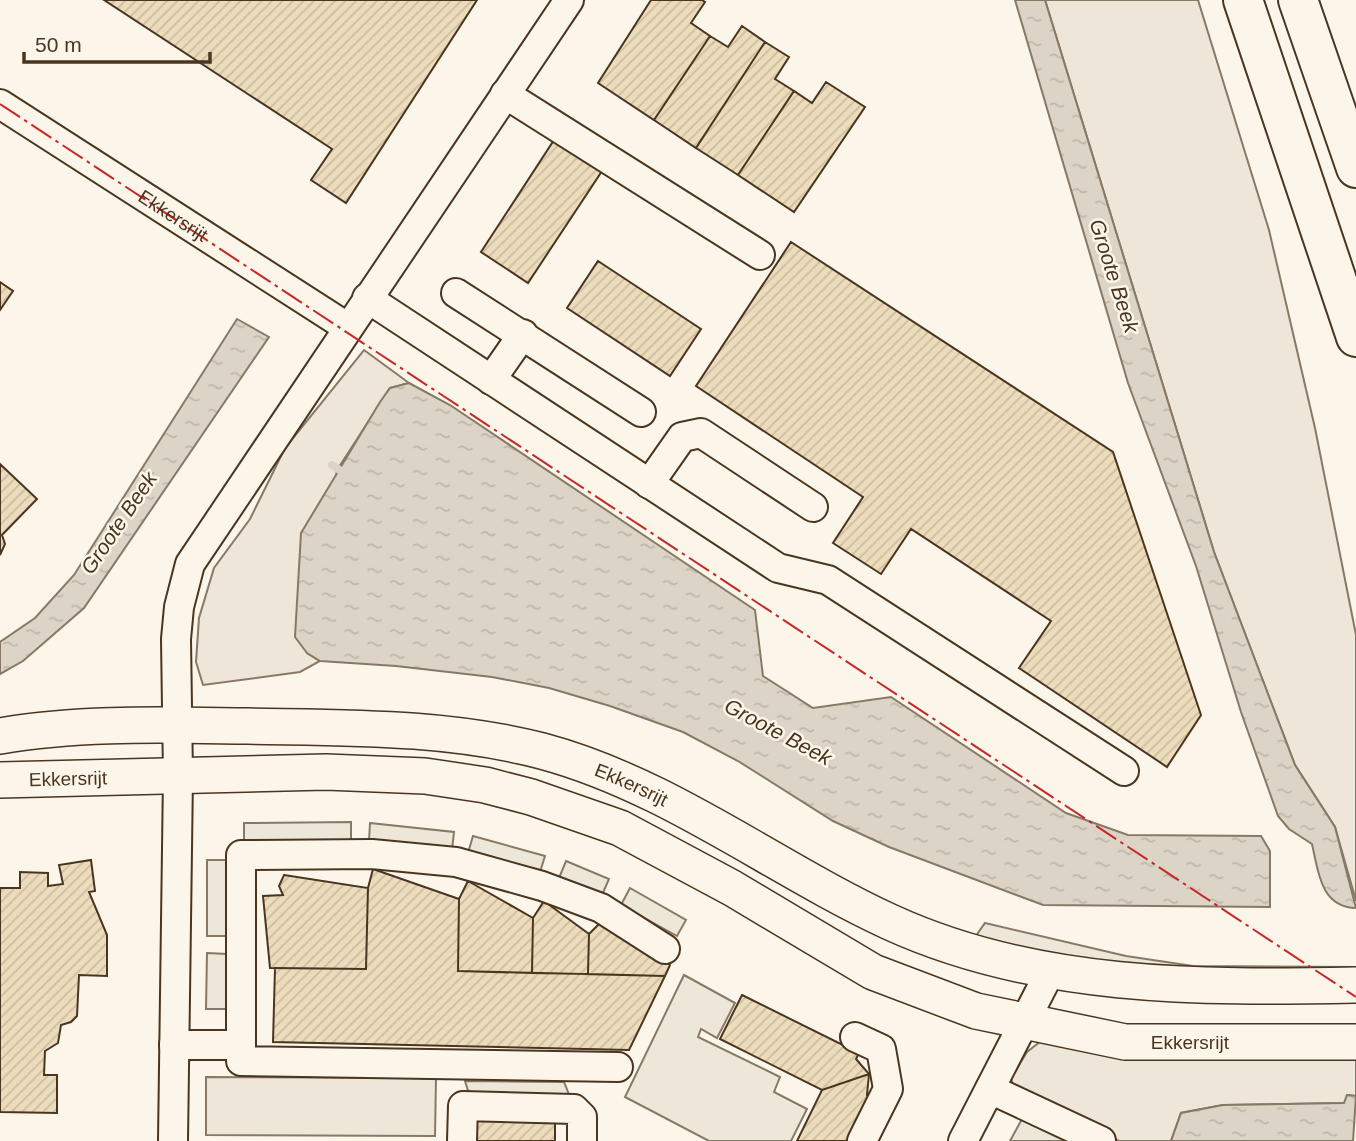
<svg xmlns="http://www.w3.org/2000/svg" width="1356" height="1141" viewBox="0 0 1356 1141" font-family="Helvetica,sans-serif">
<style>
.green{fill:#ede6d9;stroke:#887966;stroke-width:2}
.parking{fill:#ede7d9;stroke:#887966;stroke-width:2}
.water{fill:url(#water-ripples);stroke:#887966;stroke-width:2}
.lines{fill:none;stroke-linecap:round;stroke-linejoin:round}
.stream{stroke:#dcd4c6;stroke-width:8}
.building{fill:url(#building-hatch);stroke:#4a3520;stroke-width:2}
.minor-casing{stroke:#4a3520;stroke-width:32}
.major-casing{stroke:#4a3520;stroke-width:38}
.highway-casing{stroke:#4a3520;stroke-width:42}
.minor{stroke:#fbf6e9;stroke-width:28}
.major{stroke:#fbf6e9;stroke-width:35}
.highway{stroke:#fbf6e9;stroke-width:38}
.power{stroke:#c62828;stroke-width:2;stroke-dasharray:24 5 3.5 5;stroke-linecap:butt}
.labels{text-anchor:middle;stroke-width:5;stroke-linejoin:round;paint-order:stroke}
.street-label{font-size:19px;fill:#4a3520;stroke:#fbf6e9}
.water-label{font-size:21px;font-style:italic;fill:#4a3520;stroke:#fbf6e9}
</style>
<defs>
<pattern id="water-ripples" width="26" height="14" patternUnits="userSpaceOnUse" patternTransform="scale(1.75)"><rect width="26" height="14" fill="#dcd4c6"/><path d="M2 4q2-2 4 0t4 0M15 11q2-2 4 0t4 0" fill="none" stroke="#beb7aa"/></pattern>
<pattern id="building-hatch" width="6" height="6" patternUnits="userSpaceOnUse" patternTransform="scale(1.75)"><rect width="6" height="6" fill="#ecdcbc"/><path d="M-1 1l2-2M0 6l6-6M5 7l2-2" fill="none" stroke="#ccbda1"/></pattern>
</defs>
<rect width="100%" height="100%" fill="#fbf6e9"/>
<path class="green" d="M1045,0H1198L1269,230L1315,428L1356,635V901L1335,827L1295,765L1214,552Z
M364,350L409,383L390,388L337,470L307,653L320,661L300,672L203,685L196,662L199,618L214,568L250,519L285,448Z
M985,923L1126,956L1193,966L1356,967V975L1123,973L973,940Z
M1041,1041L1356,1056V1096L1347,1095L1345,1103L1223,1105L1181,1113L1171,1141H1119L1014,1089L1011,1078L1027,1052Z"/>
<path class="parking" d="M351,822V841L244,843V823Z
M370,823L454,832L452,850L369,841Z
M473,836L545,856L540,872L468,853Z
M207,860H228V936H207Z
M566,861L609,879L602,895L559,878Z
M630,888L686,920L677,936L621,905Z
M207,953L227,954L226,1009H206Z
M684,975L735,1003L717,1038L701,1029L698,1037L780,1077L774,1092L807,1109L791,1141H709L625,1097Z
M206,1077L436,1078L435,1136L206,1135Z
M465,1081L564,1082L572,1102L471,1100Z
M1022,1119L1069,1141H1010Z"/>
<path class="water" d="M1015,0H1045L1214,552L1295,765L1335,827L1356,908C1320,907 1318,870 1312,844L1289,829L1278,816L1241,712L1196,566L1128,383Z
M237,319L269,337L84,608L23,661L0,674V642L35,618L74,575Z
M409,383L450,405L755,610L763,676L813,708L891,697L1066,813L1128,835L1261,836L1270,851V907L1043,905L889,847L833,821L738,761L683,732L610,706L549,688L492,677L396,666L320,661L307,653L295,637L301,533L380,402L390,388Z
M1347,1095L1356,1096L1353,1141H1171L1181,1113L1223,1105L1344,1103Z"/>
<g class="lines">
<path class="stream" d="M332,465L347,475"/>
</g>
<path class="building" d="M104,0H477L346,203L311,180L332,149Z
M651,0H702L705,2L691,23L710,36L654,120L598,83Z
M742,26L765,42L696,148L654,120L710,36L728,47Z
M765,42L789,57L775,79L794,91L738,175L696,148Z
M826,82L865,107L794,212L738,175L794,91L812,103Z
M556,137L604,168L528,283L481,252Z
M791,242L1113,452L1201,715L1167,767L1019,668L1051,621L911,529L881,574L833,543L863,497L696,386Z
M598,261L701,329L670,376L567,308Z
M0,282L13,291L0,310Z
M0,464L37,499L2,535L5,544L0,555Z
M91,860L95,891L89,892L107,935V976L79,975L77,1016L71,1022L61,1025L58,1043L45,1051L44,1075H57V1113L0,1112V888H20V872L48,873V886L63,884L59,865Z
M373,869L459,899L458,971L665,976L629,1050L273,1042L275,968L366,969L368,888Z
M284,875L368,888L366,969L270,968L263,896L283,895L279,886Z
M468,881L533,918L532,973L458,971L459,899Z
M544,901L589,934L588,974L532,973L533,918Z
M604,919L670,965L665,976L588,974L589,934Z
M742,995L859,1053L856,1059L869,1074L822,1090L720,1039Z
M869,1074L867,1095L874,1098L852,1141H797L822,1090Z
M469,1116L555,1118V1141H468Z"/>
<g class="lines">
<g class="minor-casing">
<g id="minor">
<path d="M505,94L760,255"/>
<path id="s1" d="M0,104L347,327"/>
<path d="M456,293L641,412"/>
<path d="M367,298L778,568L828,580L1124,771"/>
<path d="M491,380L523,334"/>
<path d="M649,484L682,437L701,433L813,507"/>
<path d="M855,1037L881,1049L888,1089L862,1141"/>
<path d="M174,1045H241V855L372,854L456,862L542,886L601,908L665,949"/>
<path d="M241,1045V1061L618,1067"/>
<path d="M990,1089L1101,1141"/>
<path d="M173,1141L178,776L176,639L179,607L190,564L569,0"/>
<path d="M462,1141L463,1106L574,1109L582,1117V1141"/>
<path d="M963,1141L1051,970"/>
</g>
</g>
<g class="major-casing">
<g id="major">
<path id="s2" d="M0,736C81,722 165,725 247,726C345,728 446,726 542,751C669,785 773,868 890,922C1036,989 1200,988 1356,985"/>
<path id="s3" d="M0,780L326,772L425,776L485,785L531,797L620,828L732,888L873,972L976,1011L1125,1042H1356"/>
</g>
</g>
<g class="highway-casing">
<path id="highway" d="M1243,0L1356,337
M1298,0L1356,168"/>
</g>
<use href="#minor" class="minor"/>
<use href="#major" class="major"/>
<use href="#highway" class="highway"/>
<path class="power" d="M0,104L1356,997"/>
</g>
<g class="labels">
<g class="street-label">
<text dy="7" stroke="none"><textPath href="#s1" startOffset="206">Ekkersrijt</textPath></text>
<text dy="7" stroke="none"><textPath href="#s3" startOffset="68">Ekkersrijt</textPath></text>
<text dy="7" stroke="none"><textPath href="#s2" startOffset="640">Ekkersrijt</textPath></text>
<text dy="7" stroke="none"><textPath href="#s3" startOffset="1246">Ekkersrijt</textPath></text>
</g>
<g class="water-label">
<text transform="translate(1114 276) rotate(72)" y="7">Groote Beek</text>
<text transform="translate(119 523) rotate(-56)" y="7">Groote Beek</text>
<text transform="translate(778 732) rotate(28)" y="7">Groote Beek</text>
</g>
</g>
<path d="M24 52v10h186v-10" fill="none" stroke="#4a3520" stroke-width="3.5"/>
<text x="35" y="52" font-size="21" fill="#4a3520" stroke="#fbf6e9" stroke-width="5" paint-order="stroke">50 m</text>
</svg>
